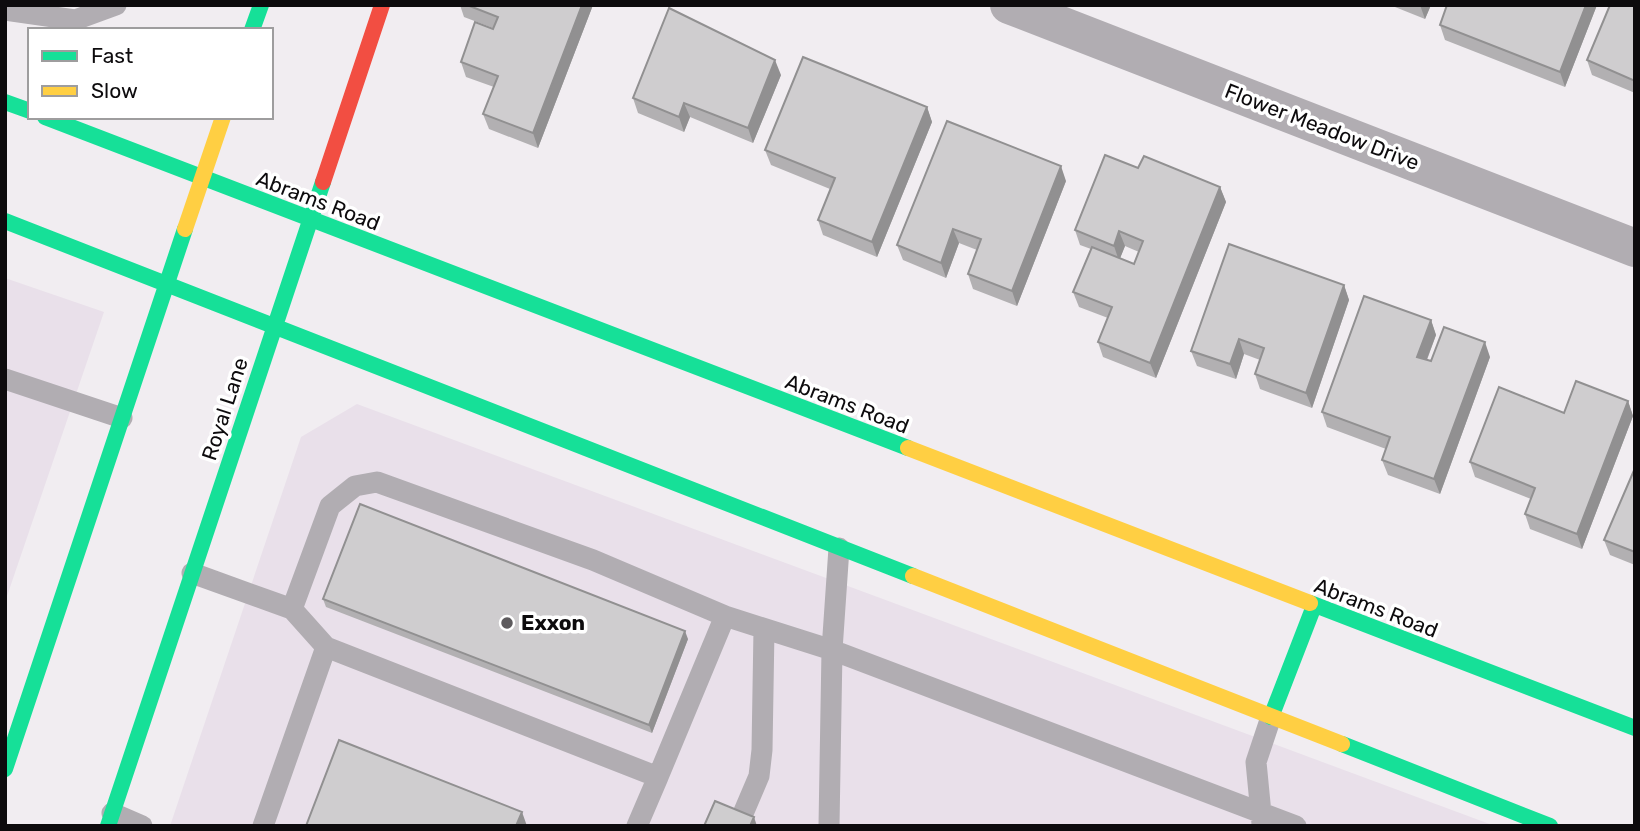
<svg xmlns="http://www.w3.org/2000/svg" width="1640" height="831" viewBox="0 0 1640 831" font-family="Rubik,sans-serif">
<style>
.built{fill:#e9e0ea}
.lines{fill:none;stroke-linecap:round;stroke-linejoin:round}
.lane{stroke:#b1adb2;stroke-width:21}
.street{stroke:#b1adb2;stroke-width:38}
.fast{stroke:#16e098;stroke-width:16}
.slow{stroke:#ffcf43;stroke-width:16}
.jam{stroke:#f24e42;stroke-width:16}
.wall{fill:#b2b0b2;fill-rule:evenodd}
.shaded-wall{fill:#919091}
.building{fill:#cfcdcf;stroke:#919091;stroke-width:2}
.poi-dot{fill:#5d5a5d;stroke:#fff;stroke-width:2.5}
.labels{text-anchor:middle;stroke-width:7;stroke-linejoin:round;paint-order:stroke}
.street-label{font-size:21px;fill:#0d0b0d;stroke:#fff}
.poi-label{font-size:21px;font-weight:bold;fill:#0d0b0d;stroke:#fff;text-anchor:start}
</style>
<rect width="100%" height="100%" fill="#f1edf1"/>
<path class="built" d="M5,278L104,312L5,602Z
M357,404L1495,826H170L301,437Z"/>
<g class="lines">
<path class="lane" d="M5,10L75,20L116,5
M5,379L122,418
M377,482L593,560L725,616L658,777L326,647L292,609L330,506L355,486Z
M192,573L292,609
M725,616L832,650L1296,826
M112,813L142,826
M739,823L759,776L762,750L764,629
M1262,824L1256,762L1271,717
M263,826L326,647
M637,826L658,777
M829,826L832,650L839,548"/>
<path class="street" d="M1009,5L1635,248"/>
<path class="fast" d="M252,30L261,5
M5,102L30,111
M45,117L908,448
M5,221L913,576
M1310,603L1635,728
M1271,717L1314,606
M1342,744L1550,826
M5,769L185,229
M108,826L323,182"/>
<path class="slow" d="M185,229L223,117
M908,448L1310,603
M913,576L1342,744"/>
<path class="jam" d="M323,182L382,5"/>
</g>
<path class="wall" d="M460,5H593L538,148L489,129L483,114L494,87L466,77L461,62L493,28L464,17Z
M1390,5H1431L1425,19Z
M1597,5L1565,87L1445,40L1440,25Z
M1635,5V93L1592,75L1587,60Z
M781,75L753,143L690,117L684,132L638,113L633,98Z
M927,107L932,122L877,257L823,235L818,220L830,189L771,165L765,150Z
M1138,168L1220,187L1226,202L1156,378L1103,357L1098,342L1108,318L1079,307L1073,292L1091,249L1080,245L1075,230ZM1125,246L1139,252L1134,264L1120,258Z
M1066,181L1017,306L973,289L968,274L977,250L959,243L946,278L903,260L897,245Z
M1344,285L1349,300L1312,408L1260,389L1255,374L1260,360L1244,354L1236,379L1197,366L1191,351Z
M1431,320L1436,335L1427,360L1431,361L1490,357L1440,494L1388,475L1382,460L1386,449L1327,427L1322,412Z
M1628,401L1633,416L1582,549L1530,529L1525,514L1531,499L1475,477L1470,462Z
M1635,468V565L1610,555L1604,540Z
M323,599L688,639L652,733L326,607Z"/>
<path class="shaded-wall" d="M582,5H593L538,148L533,133Z
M1420,5H1431L1425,19Z
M1586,5H1597L1565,87L1560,72Z
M775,60L781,75L753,143L748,128Z
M684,103L690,117L684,132L679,117Z
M927,107L932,122L877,257L872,242Z
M1061,166L1066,181L1017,306L1012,291Z
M1220,187L1226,202L1156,378L1150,363Z
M953,229L959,243L946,278L941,263Z
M1119,231L1125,246L1119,261L1114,246Z
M1344,285L1349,300L1312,408L1306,393Z
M1431,320L1436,335L1422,372L1417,357Z
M1239,339L1244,354L1236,379L1230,364Z
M1485,342L1490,357L1440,494L1434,479Z
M1628,401L1633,416L1582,549L1577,534Z
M685,631L688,639L652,733L649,725Z
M522,812L527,826H516Z
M754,817L757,826H750Z"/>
<path class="building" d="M467,5H582L533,133L483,114L498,76L461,62L475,22L493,29L498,17Z
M1447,5H1586L1560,72L1440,25Z
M1610,5H1635V81L1587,60Z
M669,8L775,60L748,128L684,103L679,117L633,98Z
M803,57L927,107L872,242L818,220L835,178L765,150Z
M947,121L1061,166L1012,291L968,274L981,239L953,229L941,263L897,245Z
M1105,155L1138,168L1144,156L1220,187L1150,363L1098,342L1112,307L1073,292L1092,247L1134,264L1143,241L1119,231L1114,246L1075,230Z
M1229,244L1344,285L1306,393L1255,374L1264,348L1239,339L1230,364L1191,351Z
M1364,296L1431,320L1417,357L1431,361L1444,327L1485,342L1434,479L1382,460L1390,437L1322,412Z
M1576,381L1628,401L1577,534L1525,514L1535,488L1470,462L1499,387L1564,413Z
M1635,468V552L1604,540Z
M360,504L685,631L649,725L323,599Z
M339,740L522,812L516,826H306Z
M715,801L754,817L750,826H704Z"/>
<circle class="poi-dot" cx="507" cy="623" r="7"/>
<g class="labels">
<g class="street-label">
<text transform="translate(1322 127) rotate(21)" y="7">Flower Meadow Drive</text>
<text transform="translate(318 201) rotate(21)" y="7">Abrams Road</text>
<text transform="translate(847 404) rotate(21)" y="7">Abrams Road</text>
<text transform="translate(225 409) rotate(-72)" y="7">Royal Lane</text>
<text transform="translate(1376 608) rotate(21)" y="7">Abrams Road</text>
</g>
<g class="poi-label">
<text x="521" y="630">Exxon</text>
</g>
</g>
<rect width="1640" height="831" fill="none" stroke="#0d0b0d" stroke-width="14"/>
<rect x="28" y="28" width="245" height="91" fill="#ffffff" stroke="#9e9d9e" stroke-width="2"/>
<rect x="42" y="51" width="35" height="10" fill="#16e098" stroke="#9e9d9e" stroke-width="2"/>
<text x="91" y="63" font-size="21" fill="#0d0b0d">Fast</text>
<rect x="42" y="86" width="35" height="10" fill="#ffcf43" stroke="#9e9d9e" stroke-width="2"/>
<text x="91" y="98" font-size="21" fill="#0d0b0d">Slow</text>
</svg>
